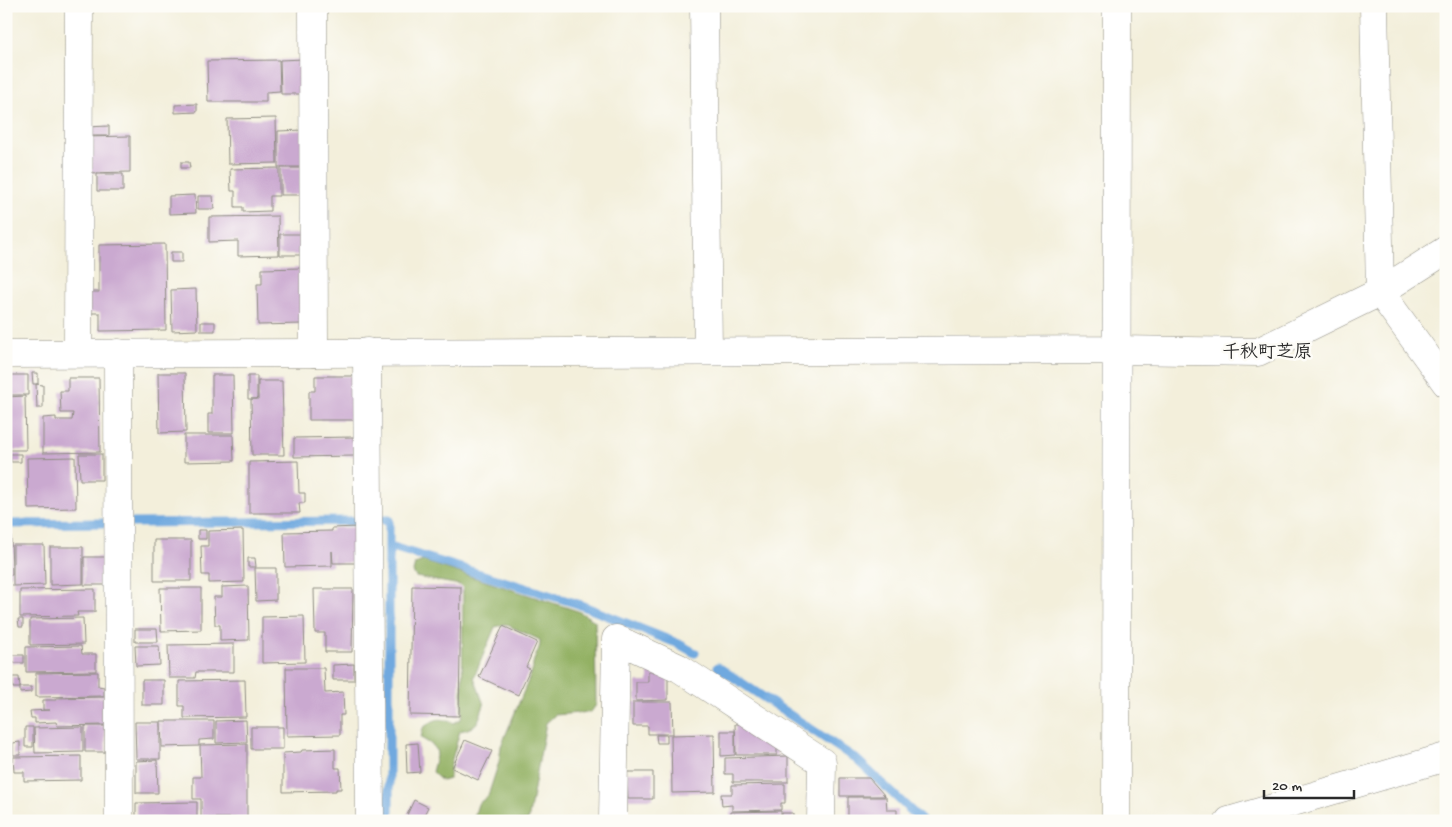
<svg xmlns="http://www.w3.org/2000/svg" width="1452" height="827" viewBox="0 0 1452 827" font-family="'Gochi Hand','Klee One',sans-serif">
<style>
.forest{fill:#93b163;stroke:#5f6e47}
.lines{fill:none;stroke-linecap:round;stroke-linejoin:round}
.stream{stroke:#6fa9df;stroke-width:9}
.building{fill:#caa9d0}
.minor-casing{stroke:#8f8d83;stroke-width:29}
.tertiary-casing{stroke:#8f8d83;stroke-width:29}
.minor{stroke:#fff;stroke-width:28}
.tertiary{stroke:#fff;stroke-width:28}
.labels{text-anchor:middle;stroke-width:5;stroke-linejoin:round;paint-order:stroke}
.quarter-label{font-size:18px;font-weight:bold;fill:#2b2b2b;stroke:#fdfcf7}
</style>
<rect width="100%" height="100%" fill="#fdfcf7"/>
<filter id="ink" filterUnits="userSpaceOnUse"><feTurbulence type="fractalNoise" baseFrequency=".02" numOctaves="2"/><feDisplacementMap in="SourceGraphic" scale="10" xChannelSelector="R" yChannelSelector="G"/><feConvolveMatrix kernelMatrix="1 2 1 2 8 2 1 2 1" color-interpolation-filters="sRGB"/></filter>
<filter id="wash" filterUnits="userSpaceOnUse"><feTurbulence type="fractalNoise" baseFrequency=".0096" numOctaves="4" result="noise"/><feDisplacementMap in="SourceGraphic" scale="20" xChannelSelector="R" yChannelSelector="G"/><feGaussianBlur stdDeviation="1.12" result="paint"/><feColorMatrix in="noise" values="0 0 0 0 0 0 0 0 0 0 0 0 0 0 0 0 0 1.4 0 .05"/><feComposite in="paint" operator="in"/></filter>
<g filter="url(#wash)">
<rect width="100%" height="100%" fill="#f3efdb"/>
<path class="forest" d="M423,561L578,611L595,621L596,705L591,712L555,715L546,723L528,821H473L478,804L488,796L499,762L501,746L533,669C531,659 541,651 540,640L505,624L495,627L474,677L484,705C478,721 479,727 460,731L451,763L449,779L442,781L432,772L437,752L431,744L421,738L423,728C436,718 439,717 454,723L461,719L462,714L463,588L460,585L416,577L413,572L415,564Z"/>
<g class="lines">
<path class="stream" d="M384,520H389V821
M131,523L358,521
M6,524L105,523
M389,546L578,604L679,644L695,653
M718,667L856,759L922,821"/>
</g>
<g id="blocks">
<path class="building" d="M304,59L305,94H281L280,60Z
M279,60L280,91L266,92V102H208L207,61Z
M197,104V112L175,113V105Z
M276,118L277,163L228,164L227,119Z
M109,126V136H86V127Z
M304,130V167H278V131Z
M130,136V172L86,173L85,137Z
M181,162H189L190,168H181Z
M279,168V196H270V211L243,212V207H235V191H231L230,169Z
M281,168H306V195H281Z
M97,174H123V191H97Z
M195,195L196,213L169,214V196Z
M198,196H213L214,209H198Z
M278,216L279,255L238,256V241L209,242V217Z
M280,234H304V255H280Z
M165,244L166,330L100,331V313H88V292H99V245Z
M171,252H182V262H171Z
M302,268V324L258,325L257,284H262V269Z
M196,289L197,330L172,331L171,290Z
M201,322H215V331H201Z
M32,373H38V384H33Z
M158,373H185L186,432L159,433Z
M6,375H28V395H6Z
M212,375H233L234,433H208V414H212Z
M248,376H257V399H248Z
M315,376H355V420H309V391H315Z
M68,378H99L100,452L43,453V418L56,417V420H72L73,413H61L60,391H68Z
M258,381H282L284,455H252L251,399H258Z
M36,384L43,385V408H37Z
M25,396L26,450H6V397Z
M184,435H233L234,461L184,462Z
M353,437L354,456L294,457V438Z
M10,454H21V462H11Z
M79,454H102V480H80Z
M75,457L76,508L28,509L27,458Z
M298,461L299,493H305V503H299L300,513H249V462Z
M357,527V563H333L332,551V566L285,567L284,532L332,531V528Z
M198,530H206V539H198Z
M243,530L244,582L209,583V575H202L201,546H208V531Z
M6,536H11L12,575H6Z
M154,540H191V581H154Z
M13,545H44L45,585L13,586Z
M50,547H83V584L50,585Z
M84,557H107V585H84Z
M248,558H255L256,567H248Z
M255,568H276V600L256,601Z
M6,579H9L10,643H6Z
M248,586L249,640L220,641V625H215L214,597H222V587Z
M412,586L461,587L459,716L410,715Z
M160,588H201V630L161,631Z
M95,589V612H77L78,616L20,617V590Z
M314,589H353L352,652H325V633H315Z
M304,616L305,662L262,663V617Z
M83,618L84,644L30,645V619Z
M18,619H23V627H19Z
M503,626L537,642L526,667L530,669L518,695L479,677Z
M135,629H157L158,642H135Z
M234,644V672H196L195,678H169L168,645Z
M81,646L82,654H96V671L26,672V647Z
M135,646H159L160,665L136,666Z
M12,655H24V663H12Z
M354,664V680H333V665Z
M286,668H324L325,693L343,692L344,715H340V735L287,736Z
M98,672V686L104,687V696L36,697V673Z
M648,672H668V700L636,701V682H648Z
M12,677H19L20,688H13Z
M142,680H164V705H142Z
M245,680L246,717L184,718V706H179V681Z
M20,687H31V692L20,693Z
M105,697V725L57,726L56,722L35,723V718H31L30,711L50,710H43V700H56V698Z
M633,702H672L673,734H648V726H633Z
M246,720L247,742L216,743V721Z
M161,721H214V739L199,740V746L162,747Z
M135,722H160V759H136Z
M735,724H763L777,737V755H736Z
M85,726H105L106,752H85Z
M25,727H33V747H25Z
M83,727V752L35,753L34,728Z
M251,727H283V749H251Z
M721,731H735V755L721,756Z
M714,734L715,792L672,793L671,735Z
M656,735H667V743H657Z
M6,736H8L9,773H6Z
M465,740L492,751L478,780L452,768Z
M20,742V755H13V743Z
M418,743L420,772L407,773L406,744Z
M247,744V818H201V799H193V777H201L200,745Z
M335,749V768H340L341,789H336V791L283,792V753L301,752L302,750Z
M81,756V780L24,781V772H14L13,757Z
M788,756V782H733V774H725V758Z
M157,760L158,793H136V761Z
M627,772H653V799H628Z
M6,775H9V814H6Z
M840,778H869L885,796H840Z
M785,784V803H781V810L732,811V805L722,806L721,794H732V785Z
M848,797H886L887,810H897V821H848Z
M414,800L428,807L421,821L407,815Z
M197,802V817L136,818V803Z
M781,811V821H730V812Z
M782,813H793V821H782Z
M907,816L913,821H903Z"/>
</g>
</g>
<g filter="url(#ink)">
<use href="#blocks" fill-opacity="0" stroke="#8f8d83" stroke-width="1"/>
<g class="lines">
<g class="minor-casing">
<path id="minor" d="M313,6L314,353
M704,6L708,351
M1374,6L1380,292L1446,383
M367,352L370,821
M78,353L79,6
M118,353L119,821
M613,821L616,639L679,668L822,762L821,821
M1229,821L1446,757"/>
</g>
<g class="tertiary-casing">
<path id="tertiary" d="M6,354L1117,350L1258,352L1380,292L1446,250
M1116,821L1117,6"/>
</g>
<use href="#minor" class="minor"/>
<use href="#tertiary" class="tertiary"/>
</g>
</g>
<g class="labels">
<g class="quarter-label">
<text x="1267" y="357">千秋町芝原</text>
</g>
</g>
<rect width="1452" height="827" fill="none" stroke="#fdfcf7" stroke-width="25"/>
<path d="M1264 790v8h90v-8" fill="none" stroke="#2b2b2b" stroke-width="2.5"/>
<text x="1272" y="790" font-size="15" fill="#2b2b2b" stroke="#fdfcf7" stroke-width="4" paint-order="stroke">20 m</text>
</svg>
